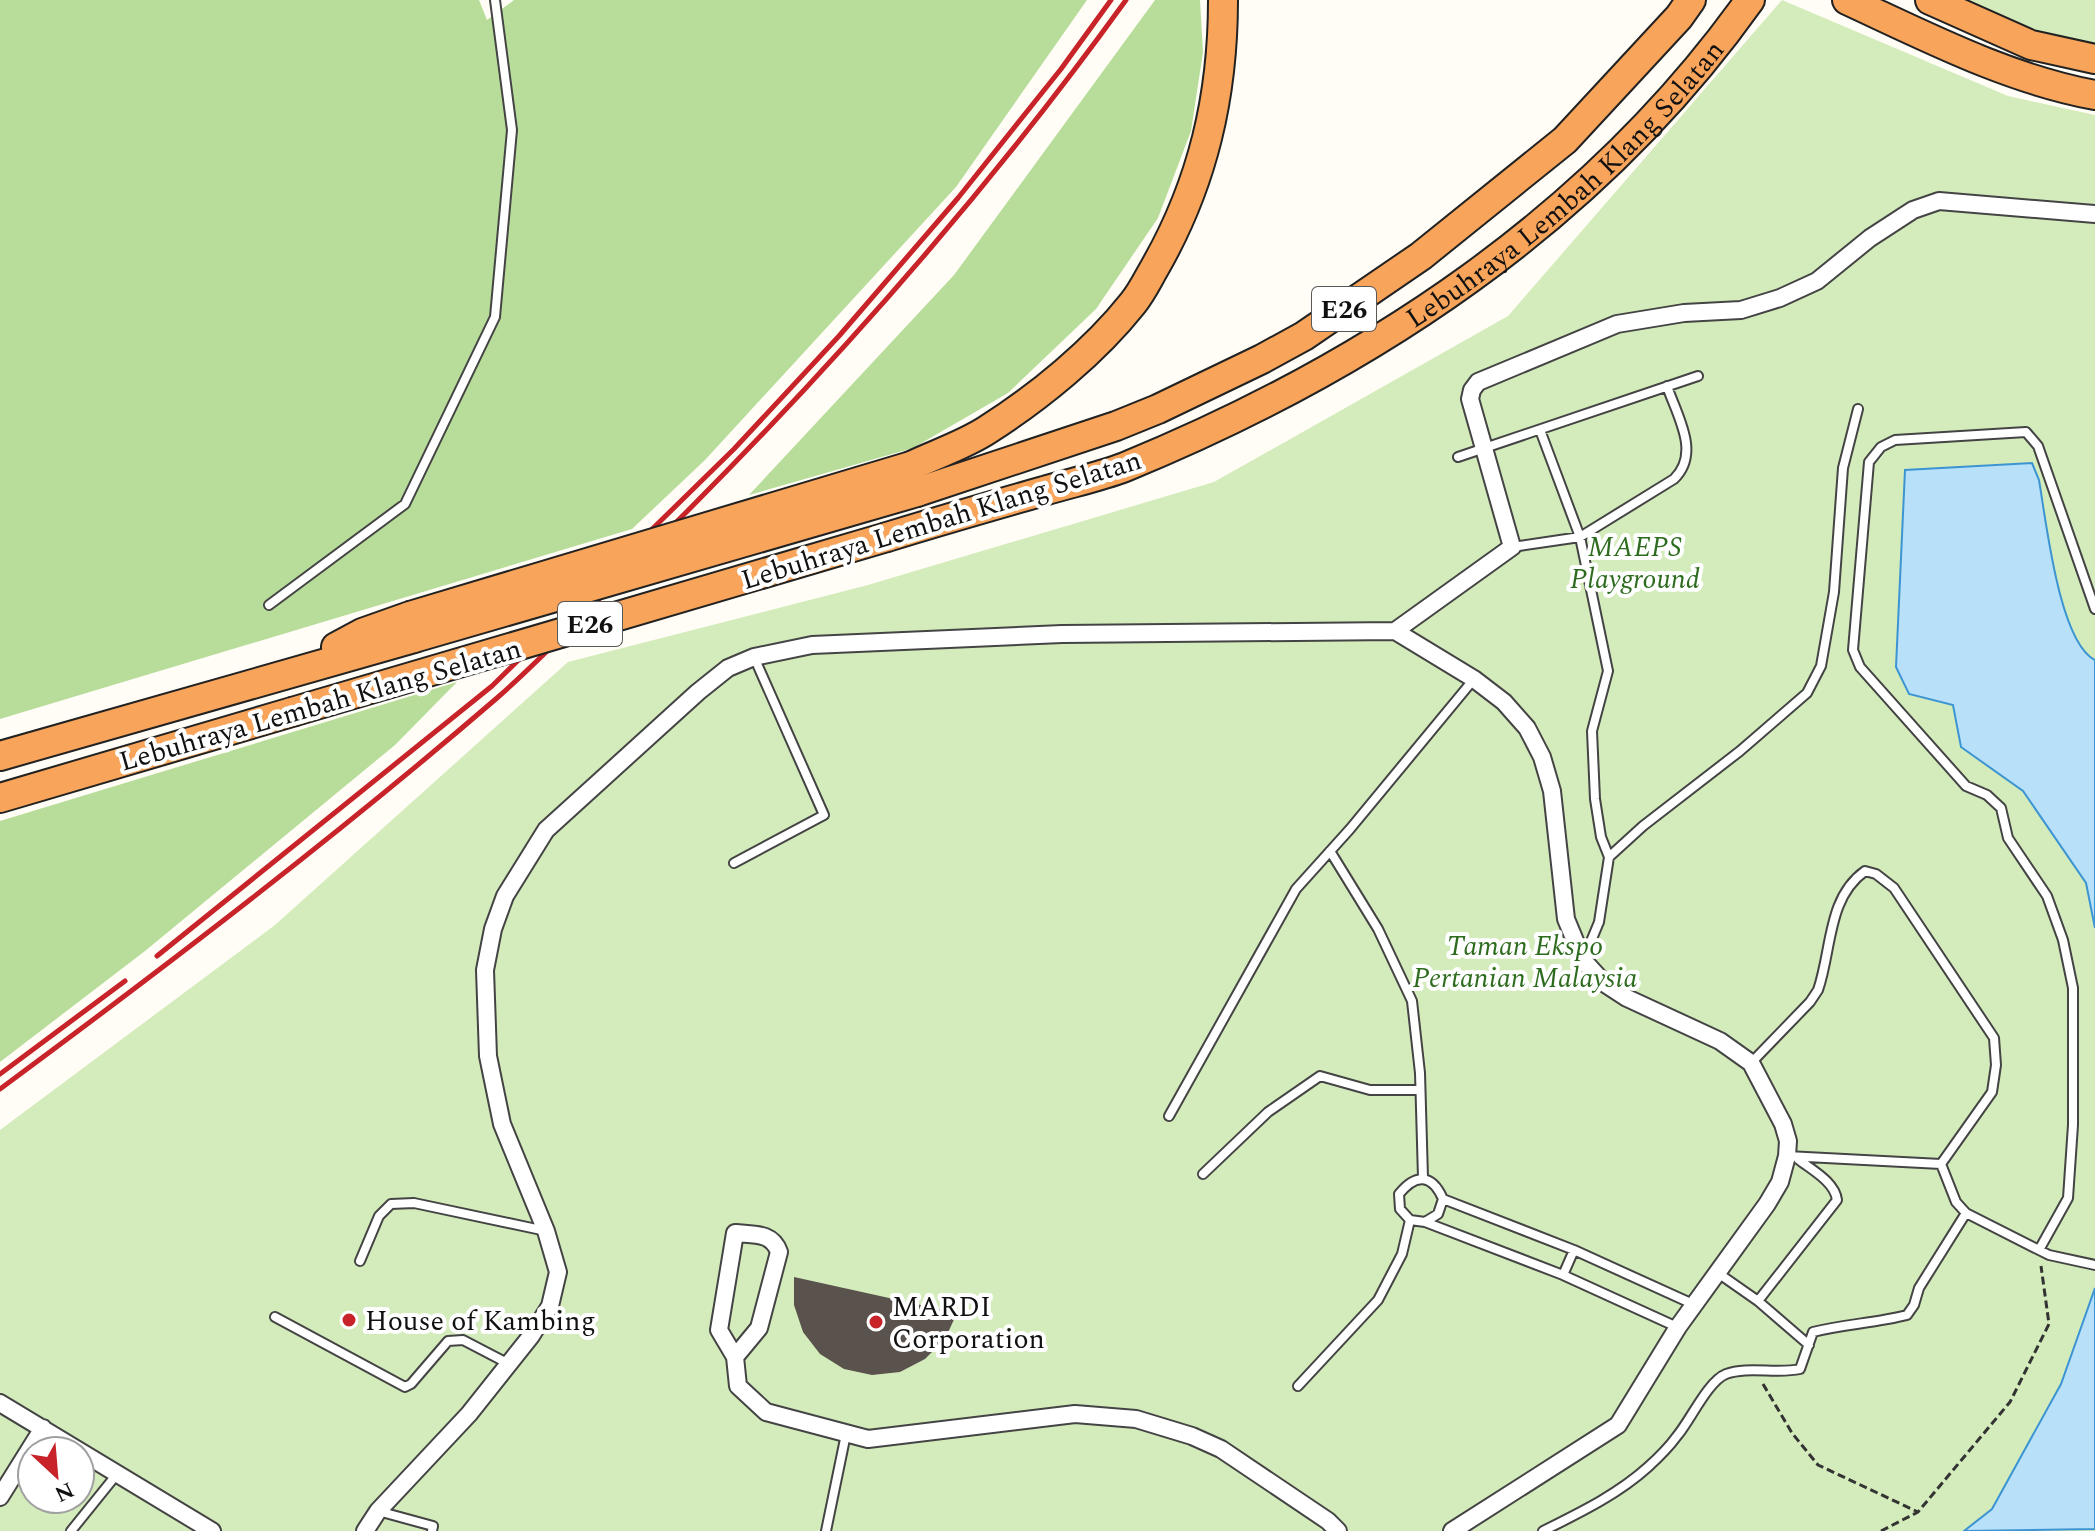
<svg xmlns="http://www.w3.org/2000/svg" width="2095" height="1531" viewBox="0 0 2095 1531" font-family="Spectral,serif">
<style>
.green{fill:#d4ecbc;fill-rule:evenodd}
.forest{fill:#b8dd9b}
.water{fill:#b8e0f8;stroke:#3c95d2;stroke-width:2}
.building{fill:#5a524d}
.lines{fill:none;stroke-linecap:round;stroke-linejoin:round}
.lane-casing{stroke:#444;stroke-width:12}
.street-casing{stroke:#444;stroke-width:20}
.highway-casing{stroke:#222;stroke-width:32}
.path{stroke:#333;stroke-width:3;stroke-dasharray:8 4;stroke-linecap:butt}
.lane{stroke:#fff;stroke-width:8}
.street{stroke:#fff;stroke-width:16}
.highway{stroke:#f8a45a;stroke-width:28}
.rail{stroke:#c72329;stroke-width:5}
.highway-bridge-casing{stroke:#222;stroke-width:32;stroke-linecap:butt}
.highway-bridge{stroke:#f8a45a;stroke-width:28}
.poi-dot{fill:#c72329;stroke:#fff;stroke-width:3}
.labels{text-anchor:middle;stroke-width:8;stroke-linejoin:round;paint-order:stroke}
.shield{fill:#fff;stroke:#585858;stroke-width:2}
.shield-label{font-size:26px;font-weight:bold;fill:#111}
.street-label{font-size:28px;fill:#111;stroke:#fff}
.park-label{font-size:28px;font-style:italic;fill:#2d6c1e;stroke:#fff}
.poi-label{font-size:28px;fill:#111;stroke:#fff;text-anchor:start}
</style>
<rect width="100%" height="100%" fill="#fffdf5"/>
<path class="green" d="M1782,0L2008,96L2095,115V1531H0V1130L275,925L568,662L868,585L1214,482L1508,316ZM32,1451H80V1499H32Z
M1961,0H2095V45C2049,42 2002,20 1961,0Z"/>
<path class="forest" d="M0,0H479L487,20L514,0H1087L956,187L705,460L632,529L0,719Z
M1155,0H1200L1203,52L1191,131L1158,218L1096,309L1008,393L913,448L749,495L954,275Z
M457,682L395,745L145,951L0,1062V821Z"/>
<path class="water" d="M2032,463L2039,480C2046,520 2059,642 2095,660V928L2086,883L2023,791L1961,747L1953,705L1909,694L1896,667L1905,470Z
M2095,1288V1529L1964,1531L1992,1509L2061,1384Z"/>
<path class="building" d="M794,1277L957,1313L945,1339L925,1359L900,1372L872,1375L844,1369L820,1354L803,1332L794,1305Z"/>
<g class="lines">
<g class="lane-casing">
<path id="lane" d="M1540,430L1580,537L1608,671L1592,731L1595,799L1601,837L1609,857L1599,922L1584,958
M1458,457L1698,376
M1512,547L1580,537L1674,479C1701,453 1677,416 1667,386
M269,605L405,504L495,317L512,130L495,0
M1330,851L1378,929L1412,1001L1420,1073L1423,1178
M1609,857L1643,826L1740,751L1807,693L1821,666L1834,592L1843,468L1858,409
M734,863L824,815L754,657
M1751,1063L1810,1002L1818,990C1832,950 1827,898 1865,871L1876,874L1894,888L1994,1038L1996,1065L1992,1092L1941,1164
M1169,1116L1296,889L1350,829L1474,679
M1787,1156L1941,1164L1956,1202L1966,1213L2049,1255L2095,1265
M1203,1174L1268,1112L1320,1076L1370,1090H1420
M1443,1199L1574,1250L1695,1305
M1425,1222L1438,1214L1443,1199C1432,1174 1416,1173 1399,1194L1400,1209L1410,1220L1425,1222L1563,1275L1677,1327
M2039,1250L2068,1198L2073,1125V988L2063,940L2047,896L2008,838L2001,808L1987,795L1966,786L1860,667L1853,650L1869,462L1881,447L1895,440L2026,432L2038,446L2095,609
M360,1261L379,1216L391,1204L414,1203L546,1231
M1718,1273L1758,1301L1809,1345
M1563,1275L1574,1250
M1758,1301L1837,1200C1835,1182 1812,1170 1798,1159
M275,1317L405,1387L411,1384L448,1341L463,1340L509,1364
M1298,1386L1378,1300L1402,1254L1410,1220
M378,1511L433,1526L432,1531
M71,1531L117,1474
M826,1531L846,1434
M1543,1531C1579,1513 1617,1495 1648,1467C1658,1458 1669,1447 1677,1436C1690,1421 1708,1381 1726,1374C1747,1366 1777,1374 1800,1369L1813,1332C1845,1324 1876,1323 1907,1315L1914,1305L1919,1288L1966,1213"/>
</g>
<g class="street-casing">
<path id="street" d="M1395,631L1512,547L1470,399L1472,390L1478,382L1617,324L1684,313L1741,310L1780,298L1817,281L1870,238L1913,210L1939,201L2095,214
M735,1357L719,1330L735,1233C754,1235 772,1232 779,1252L759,1328L735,1357L738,1386L766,1412L868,1439L1075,1414L1136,1419L1192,1436L1221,1449L1328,1521L1338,1531
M0,1403L212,1531
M0,1497L43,1428
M365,1531L378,1511L469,1414L531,1336L550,1306L558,1272L546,1231L502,1124L488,1056L485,970L493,929L505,896L546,830L698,692L728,668L754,657L812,645L1062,634L1395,631L1474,679L1504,702L1527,728L1542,757L1552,791L1566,919L1583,960L1604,983L1627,998L1720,1041L1751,1063L1783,1124L1788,1141L1787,1156L1780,1182L1767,1204L1678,1327L1618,1425L1452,1531"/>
</g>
<g class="highway-casing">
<g id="highway">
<path d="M1847,0C1927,37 2008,79 2095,95"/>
<path d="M1930,0L2031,45L2095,59"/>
<path d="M911,466C936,454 964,445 987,430C1039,397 1095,351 1133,303C1142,292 1148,279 1155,267C1203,183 1223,96 1223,0"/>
<path d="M917,492L1116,426L1158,409L1262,359L1304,336L1421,256L1565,140L1679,17L1691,0"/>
<path id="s1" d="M887,537C939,521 991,506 1044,491C1070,483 1099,477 1125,467C1369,367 1595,218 1750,0"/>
<path d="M336,647L362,633L410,616"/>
<path d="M0,756L414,638"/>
<path d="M0,798L292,712"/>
</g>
</g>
<path class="path" d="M1763,1384L1792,1433L1818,1465L1918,1512
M1881,1531L1918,1512L2010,1402L2049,1324L2041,1266"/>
<use href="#lane" class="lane"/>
<use href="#street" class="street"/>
<use href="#highway" class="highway"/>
<path class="rail" d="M157,956L492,686L734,449L839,336L958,198L1061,69L1111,0
M0,1074L125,981
M0,1089C169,964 338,835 497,698C546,655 591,606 638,560C816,386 981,201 1126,0"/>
<g class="highway-bridge-casing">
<path id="highway-bridge" d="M410,616L911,466
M414,638L917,492
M292,712L887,537"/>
</g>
<use href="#highway-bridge" class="highway-bridge"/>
</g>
<g class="poi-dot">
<circle cx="349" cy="1320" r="8"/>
<circle cx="876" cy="1322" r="8"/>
</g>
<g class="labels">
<g class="shield">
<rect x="1312" y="287" width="64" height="44" rx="6"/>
<rect x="558" y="602" width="64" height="44" rx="6"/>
</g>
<g class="shield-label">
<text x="1344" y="318">E26</text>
<text x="590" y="633">E26</text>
</g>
<g class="street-label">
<text dy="10" stroke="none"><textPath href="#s1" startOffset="776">Lebuhraya Lembah Klang Selatan</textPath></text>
<text transform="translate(941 519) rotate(-17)" y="10">Lebuhraya Lembah Klang Selatan</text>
<text transform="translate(320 704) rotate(-16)" y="10">Lebuhraya Lembah Klang Selatan</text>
</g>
<g class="park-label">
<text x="1635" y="556">MAEPS<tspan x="1635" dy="32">Playground</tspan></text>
<text x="1525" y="955">Taman Ekspo<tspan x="1525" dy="32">Pertanian Malaysia</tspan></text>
</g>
<g class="poi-label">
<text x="892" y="1316">MARDI<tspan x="892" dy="32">Corporation</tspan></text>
<text x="365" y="1330">House of Kambing</text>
</g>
</g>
<g transform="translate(56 1475) rotate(154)"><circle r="38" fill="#ffffff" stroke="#a0a0a0" stroke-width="2"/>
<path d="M0-6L14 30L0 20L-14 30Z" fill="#c72329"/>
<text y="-12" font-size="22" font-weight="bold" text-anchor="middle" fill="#111111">N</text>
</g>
</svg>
